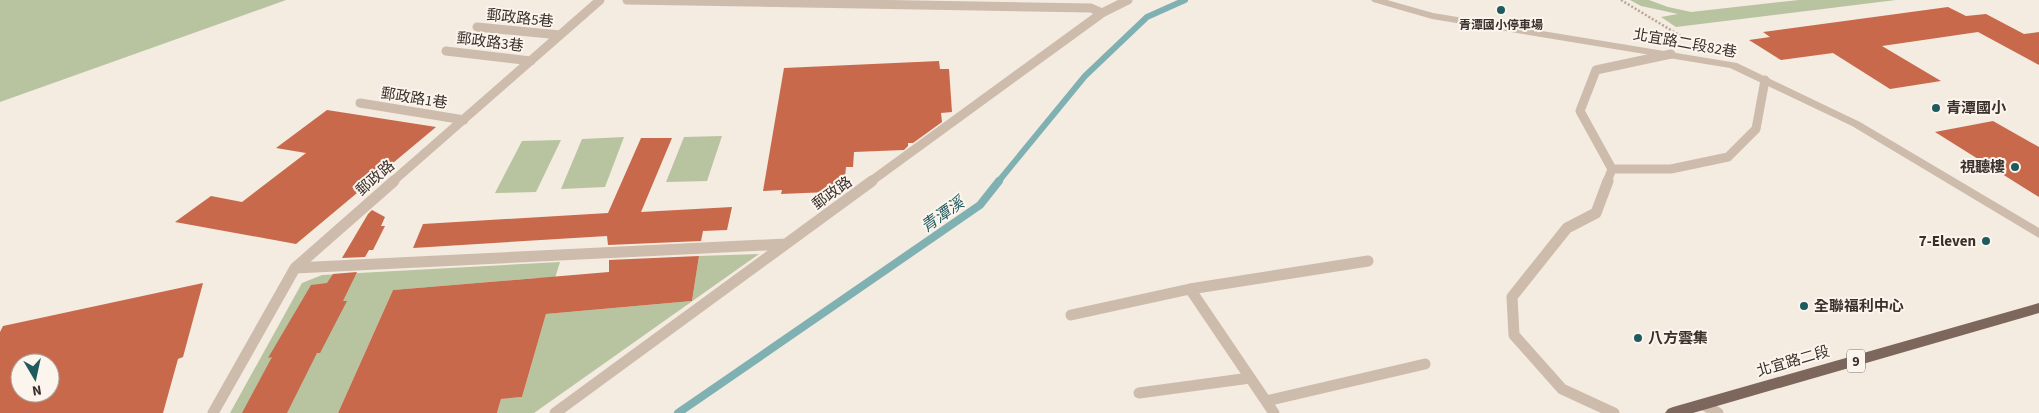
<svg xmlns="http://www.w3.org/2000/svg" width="2039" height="413" viewBox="0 0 2039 413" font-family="'Source Sans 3','Noto Sans TC',sans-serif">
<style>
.green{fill:#b8c4a0}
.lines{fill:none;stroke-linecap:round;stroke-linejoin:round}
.stream-far1{stroke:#7fb0b2;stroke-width:6}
.stream{stroke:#7fb0b2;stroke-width:8}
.building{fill:#c8694b;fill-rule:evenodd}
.path{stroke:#b9a596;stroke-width:2.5;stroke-dasharray:2 2;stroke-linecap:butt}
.service-far1{stroke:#cdbbac;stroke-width:9}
.service{stroke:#cdbbac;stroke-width:11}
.minor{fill:#cdbbac;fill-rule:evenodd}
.primary{fill:#7d675c;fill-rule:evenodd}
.poi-dot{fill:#1f5a5e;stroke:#fbf5ee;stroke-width:2}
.labels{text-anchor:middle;stroke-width:4;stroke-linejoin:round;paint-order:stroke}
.far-poi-label{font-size:12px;font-weight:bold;fill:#3b302b;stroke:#fbf5ee}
.shield{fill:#fbf5ee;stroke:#756b66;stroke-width:1}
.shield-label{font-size:14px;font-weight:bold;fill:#3b302b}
.street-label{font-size:15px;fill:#3b302b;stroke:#fbf5ee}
.poi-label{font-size:15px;font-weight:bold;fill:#3b302b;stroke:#fbf5ee;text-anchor:start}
.water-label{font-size:16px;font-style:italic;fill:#1f5a5e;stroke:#fbf5ee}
</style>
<rect width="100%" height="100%" fill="#f4ebe1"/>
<path class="green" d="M0,0H286L0,102Z
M1630,0H1649L1668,7L1691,12L1799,0H1896L1676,27L1661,17L1678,14L1641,6Z
M722,136L707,181L666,182L684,137Z
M624,137L605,187L561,189L582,139Z
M561,140L536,192L495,193L522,141Z
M759,254L534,413H497L501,399L522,397L546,314L692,301L699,256Z
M560,262L555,278H537L393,290L338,413H230L302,283L322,275Z"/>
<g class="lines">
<path class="stream-far1" d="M998,182L1085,76L1147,17L1185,0"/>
<path class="stream" d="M678,413L980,205L999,181"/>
</g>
<path class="building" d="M1948,7L1966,16L1986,14L2024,34L2039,32V65L1978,32L1882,46L1941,81L1890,89L1833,53L1781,60L1749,40L1770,37L1763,32Z
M939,61L940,69H949L952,112L941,113L942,122L913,143H908V146L904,150L854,152L853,167H846L844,188H828V192L781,194L782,190L763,191L784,68Z
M327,110L436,127L296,244L175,222L211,196L242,202L306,153L276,148Z
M1993,121L2039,147V197L1935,132Z
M641,138H672L641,212L732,207L727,230L703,231L701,241L608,245L607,236L413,248L423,224L608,213Z
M372,210L385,217L381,226H385L373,250H369L365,257L342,258L368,214Z
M699,256L692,301L546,314L522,397L501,399L497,413H338L393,290L609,272V260Z
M357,272L343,301H347L320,353H317L287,413H242L272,357L268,358L311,285L327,283L333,274Z
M203,283L183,357L178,359L163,413H0V332L3,326ZM20,363H50V393H20Z"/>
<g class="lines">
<path class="path" d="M1621,0L1689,41"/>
<path class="service-far1" d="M627,0L1091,8L1102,13
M477,27L560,35
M446,51L531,61
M360,103L464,120
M1612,169L1580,111L1596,70L1671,54
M392,182L600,0
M870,182L1102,13L1128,0
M1607,182L1612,169H1671L1728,157L1756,129L1765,80"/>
<path class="service" d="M1608,181L1596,213L1567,228L1512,297L1514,335L1562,389L1614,413
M295,268L786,244
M1071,315L1190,289
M1139,393L1250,378
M1266,401L1425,364
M1704,405L1718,413
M213,413L295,268L394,181
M555,413L872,181
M1274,413L1190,289L1368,261"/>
<path class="minor" d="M1371,0H1387L1433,13L1737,63L1860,122L2039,228V238L1852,126L1730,68L1432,19L1373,2Z"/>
<path class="primary" d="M2039,303V313L1693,413H1665L1668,409L1673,407Z"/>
</g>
<g class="poi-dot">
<circle cx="1501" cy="10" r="5"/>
<circle cx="1936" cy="108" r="5"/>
<circle cx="2015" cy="167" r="5"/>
<circle cx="1986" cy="241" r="5"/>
<circle cx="1804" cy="306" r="5"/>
<circle cx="1638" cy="338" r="5"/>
</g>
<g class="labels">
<g class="far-poi-label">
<text x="1501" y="29">青潭國小停車場</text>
</g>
<rect class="shield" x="1847" y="349.5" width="18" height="23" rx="4"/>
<g class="shield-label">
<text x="1856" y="366">9</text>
</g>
<g class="street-label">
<text transform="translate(520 18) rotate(6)" y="5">郵政路5巷</text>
<text transform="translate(490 42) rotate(7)" y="5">郵政路3巷</text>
<text transform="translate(1685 43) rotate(10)" y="5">北宜路二段82巷</text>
<text transform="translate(414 98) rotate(9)" y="5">郵政路1巷</text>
<text transform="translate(375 178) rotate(-41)" y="5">郵政路</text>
<text transform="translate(832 193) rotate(-36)" y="5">郵政路</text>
<text transform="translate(1793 361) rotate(-16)" y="5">北宜路二段</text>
</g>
<g class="poi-label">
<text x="1946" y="113">青潭國小</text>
<text x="2005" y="172" text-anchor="end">視聽樓</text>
<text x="1976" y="246" text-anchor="end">7-Eleven</text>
<text x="1814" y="311">全聯福利中心</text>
<text x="1648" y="343">八方雲集</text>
</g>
<g class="water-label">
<text transform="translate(942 214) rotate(-35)" y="6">青潭溪</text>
</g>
</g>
<g transform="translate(35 378) rotate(171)"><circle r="24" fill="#fbf5ee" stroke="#aea6a0"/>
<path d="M0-4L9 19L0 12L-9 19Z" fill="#1f5a5e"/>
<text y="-8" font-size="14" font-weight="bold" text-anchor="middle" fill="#3b302b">N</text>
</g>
</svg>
